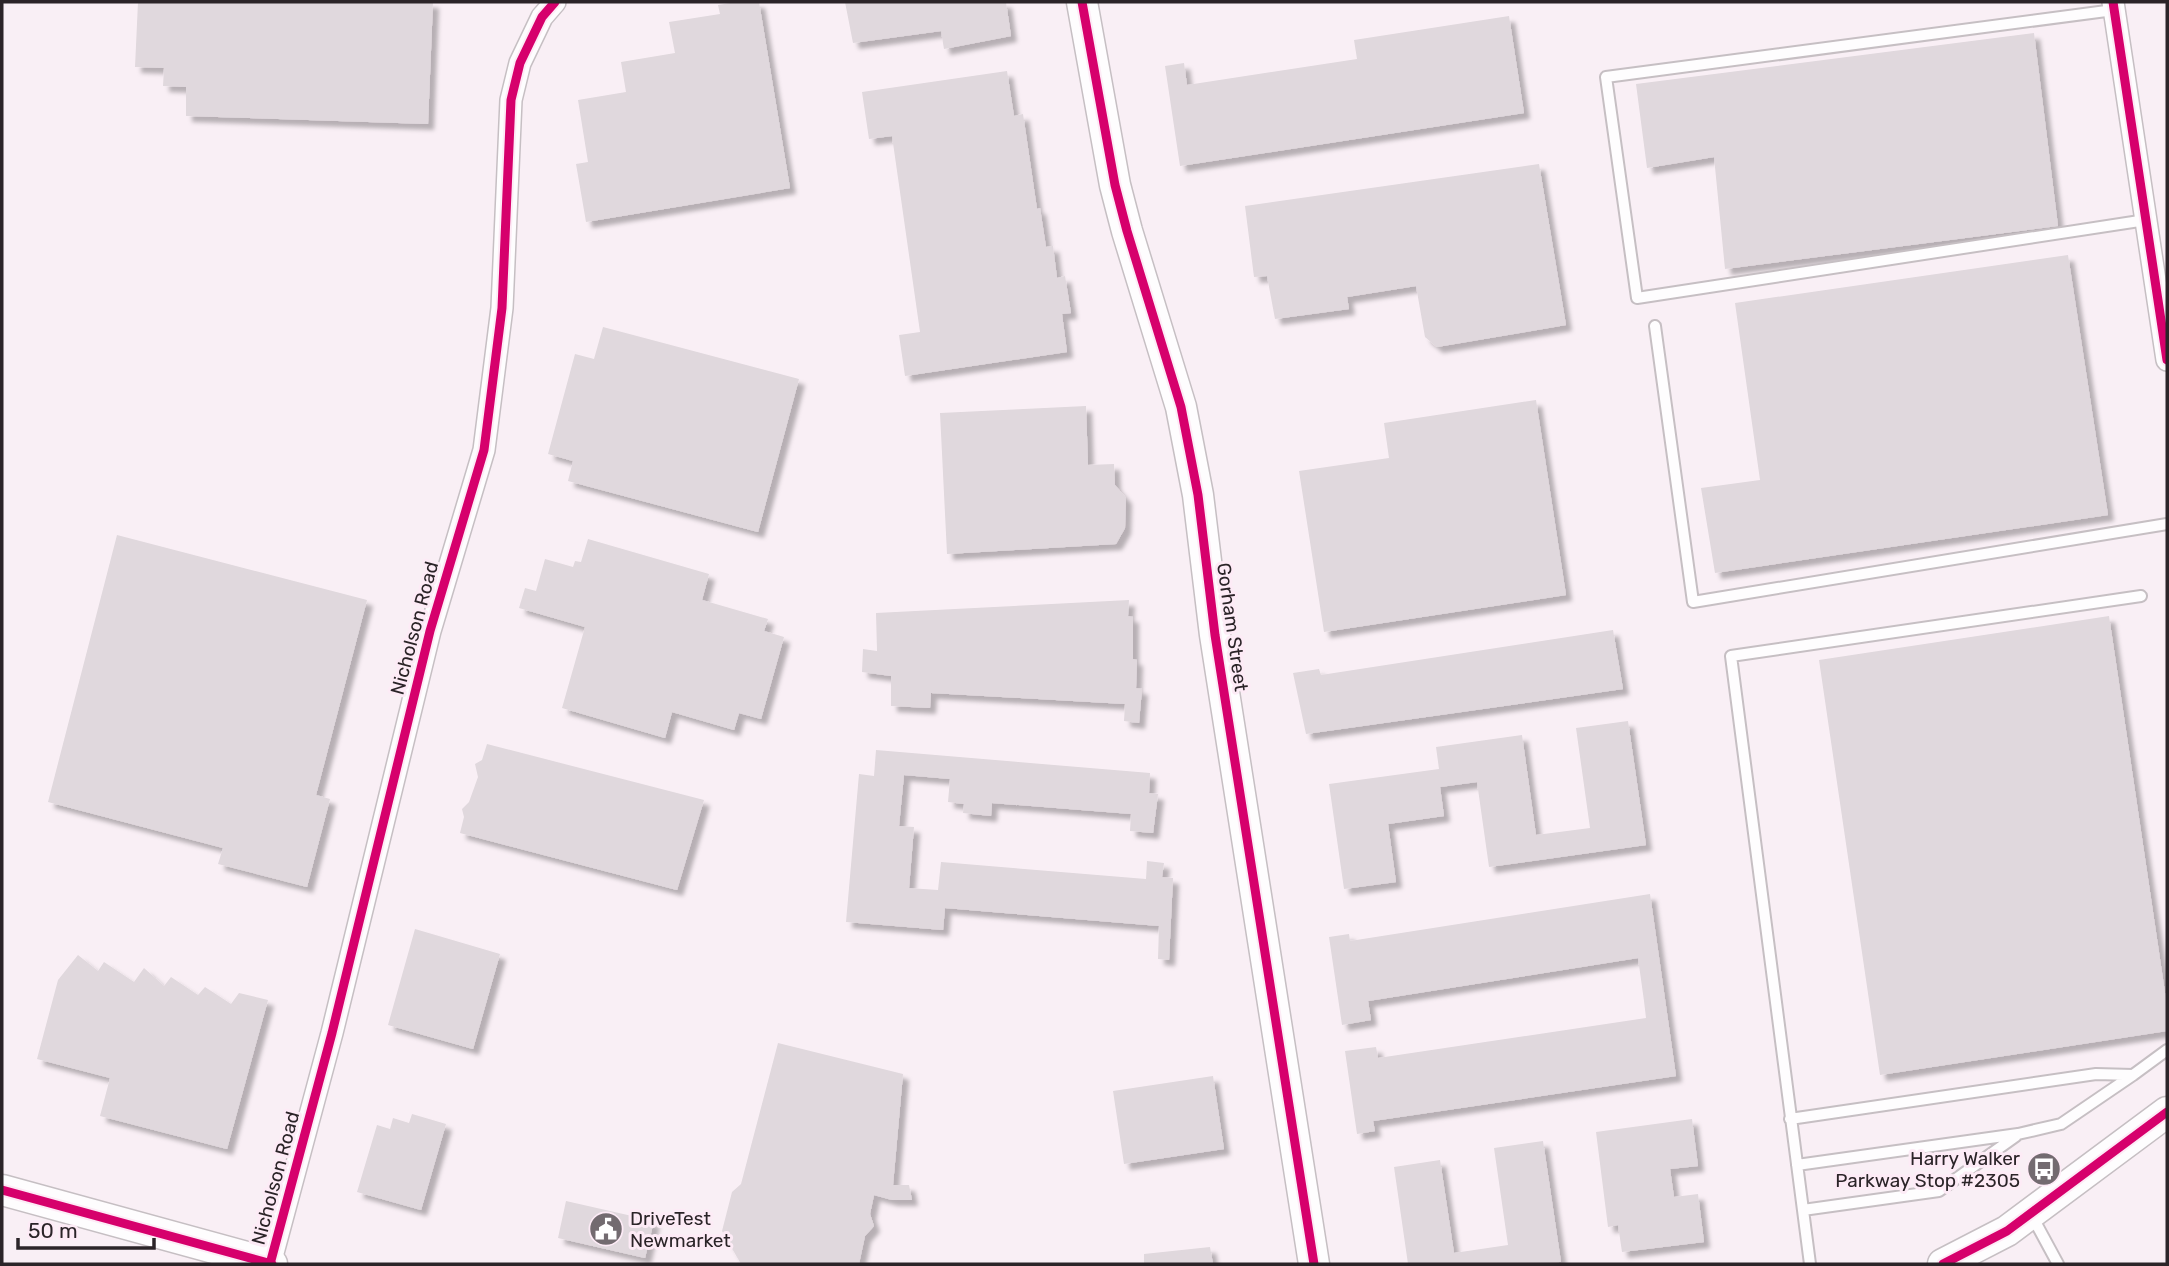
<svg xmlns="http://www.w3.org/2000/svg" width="2169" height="1266" viewBox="0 0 2169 1266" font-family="Rubik,sans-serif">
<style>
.building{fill:#e0d8dd;filter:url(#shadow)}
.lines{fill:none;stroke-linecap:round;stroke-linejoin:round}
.lane-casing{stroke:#c6bfc3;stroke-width:14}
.street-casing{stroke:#c6bfc3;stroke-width:24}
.secondary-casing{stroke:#c6bfc3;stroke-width:33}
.lane{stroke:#fefdfe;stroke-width:10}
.street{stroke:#fefdfe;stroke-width:21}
.secondary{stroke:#fefdfe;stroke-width:30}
.cycleway-casing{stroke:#fdebf6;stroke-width:13}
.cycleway{stroke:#d6006c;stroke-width:9}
.labels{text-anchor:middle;stroke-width:6;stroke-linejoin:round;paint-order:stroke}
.street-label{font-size:19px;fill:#2b2428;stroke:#fdebf6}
.poi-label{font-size:19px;fill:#2b2428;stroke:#fdebf6;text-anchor:end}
</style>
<defs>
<filter id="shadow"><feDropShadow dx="6" dy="6" stdDeviation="2" flood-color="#0004"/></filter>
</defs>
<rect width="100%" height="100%" fill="#f9eff5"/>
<path class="building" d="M138,2H433L428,124L186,116V87L163,86L164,68L135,67Z
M737,2H759L790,188L586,222L576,164L588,162L578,100L626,92L621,62L675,53L669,22L720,14L718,5Z
M845,2H1006L1011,36L944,49L941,31L853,43Z
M1509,16L1524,113L1180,166L1165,66L1184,63L1187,85L1357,59L1354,40Z
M2034,33L2058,226L1725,269L1714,157L1647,168L1636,84Z
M1007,71L1014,116L1023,114L1037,209L1040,208L1046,247L1053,246L1057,278L1065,276L1071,313L1062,314L1067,352L905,376L899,335L920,332L892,136L869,139L862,92Z
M1539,164L1566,325L1437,347L1425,337L1416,286L1347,297L1349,309L1275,319L1267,276L1254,277L1245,206Z
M2068,255L2108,515L1715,573L1701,488L1760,480L1735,303Z
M603,327L799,379L758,532L568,481L573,461L548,454L575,354L594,359Z
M1536,400L1566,595L1324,632L1299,471L1389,458L1384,423Z
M1086,406L1088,465L1114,464L1115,485L1126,498L1125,528L1116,544L947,554L940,413Z
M117,535L367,600L316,795L330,799L307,887L218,864L223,848L48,802Z
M588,539L709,574L702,600L768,619L764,631L784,637L761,719L739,713L734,730L672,712L665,738L562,708L585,627L519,608L525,588L536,591L545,559L573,567L575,561L581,562Z
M1129,600L1128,616L1133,617V659L1137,660L1136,688L1142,689L1139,723L1124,721L1125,704L931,693L930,708L891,706V676L862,672L863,649L877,651L876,613Z
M2109,616L2167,1006V1031L1880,1075L1819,660Z
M1613,630L1623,689L1306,734L1293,673L1319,669L1321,675Z
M1628,721L1646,845L1489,867L1477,782L1440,787L1444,816L1388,824L1396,882L1344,889L1329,784L1439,769L1436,747L1522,735L1536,835L1590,828L1576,728Z
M487,744L704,800L677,890L460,833L464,817L462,809L469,802L478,777L475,764L482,760Z
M876,750L1150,773L1149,793L1158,794L1153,833L1130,831L1131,814L992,803L991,816L963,813L964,804L948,802L950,779L904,775L899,826L914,827L909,888L938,890L941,862L1146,879L1147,861L1164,863L1162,877L1173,878L1169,960L1158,959L1159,926L945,908L943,930L846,922L859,774L874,776Z
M1650,894L1676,1076L1373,1121L1375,1131L1357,1134L1345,1051L1376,1047L1378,1058L1646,1018L1644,1001L1638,958L1368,1001L1371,1020L1342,1025L1329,937L1349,934L1350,941Z
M415,929L500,954L473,1049L388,1025Z
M78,955L98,971L104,962L134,982L144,968L164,986L171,977L198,995L205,987L231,1004L239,993L268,1000L227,1149L100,1116L110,1078L37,1059L58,980Z
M778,1043L903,1074L893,1185H909L912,1200H892L874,1195L870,1214L874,1226L865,1236L859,1264H741L722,1231L732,1192L741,1184Z
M1213,1076L1224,1149L1124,1164L1113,1091Z
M412,1114L446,1124L421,1210L357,1192L377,1125L390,1129L393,1118L409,1123Z
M1692,1119L1698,1166L1670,1169L1674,1197L1698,1194L1704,1242L1622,1252L1618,1225L1608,1227L1596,1132Z
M1543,1141L1561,1262L1408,1264L1394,1167L1440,1160L1454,1253L1508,1245L1494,1148Z
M566,1201L654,1221L645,1258L558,1238Z
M1210,1247L1213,1264H1144V1254Z"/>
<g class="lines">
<g class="lane-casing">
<path id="lane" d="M2114,10L1606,77L1637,298L2146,220
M1655,326L1693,602L2167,524
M2133,1075L2167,1050
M1790,1119L2096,1074L2133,1075L2061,1124L2018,1134L1797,1165
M1803,1210L1939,1191L2016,1136
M2032,1216L2058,1264
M1810,1264L1731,656L2141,596"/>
</g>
<g class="street-casing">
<path id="street" d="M2113,2L2167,360
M270,1264L332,1033L430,631L484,450L502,308L511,100L520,63L542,17L555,2"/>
</g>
<g class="secondary-casing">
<path id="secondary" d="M1082,2L1115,185L1127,231L1181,407L1198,495L1215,635L1314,1264
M2,1190L272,1264
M1943,1264L2007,1231L2167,1112"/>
</g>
<use href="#lane" class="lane"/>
<use href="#street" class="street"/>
<use href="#secondary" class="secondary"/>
<g class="cycleway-casing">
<path id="cycleway" d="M1082,2L1115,185L1127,231L1181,407L1198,495L1215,635L1314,1264
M2113,2L2167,360
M2,1190L272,1264
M270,1264L332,1033L430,631L484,450L502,308L511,100L520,63L542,17L555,2
M1943,1264L2007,1231L2167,1112"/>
</g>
<use href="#cycleway" class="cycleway"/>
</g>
<defs>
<g id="bus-disc" transform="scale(1.75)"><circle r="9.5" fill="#736b70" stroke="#fdebf6"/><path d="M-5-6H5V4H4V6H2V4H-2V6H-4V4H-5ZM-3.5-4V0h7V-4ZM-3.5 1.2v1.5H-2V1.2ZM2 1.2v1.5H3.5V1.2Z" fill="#fff"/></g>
<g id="civic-disc" transform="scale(1.75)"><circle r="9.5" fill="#736b70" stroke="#fdebf6"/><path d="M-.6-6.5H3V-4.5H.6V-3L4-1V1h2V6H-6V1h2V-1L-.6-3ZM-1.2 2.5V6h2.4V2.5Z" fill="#fff"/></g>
</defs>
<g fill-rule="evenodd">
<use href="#bus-disc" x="2044" y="1169"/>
<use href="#civic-disc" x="606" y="1229"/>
</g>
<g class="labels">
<g class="street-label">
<text transform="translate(1233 627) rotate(82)" y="7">Gorham Street</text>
<text transform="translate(414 628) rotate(-75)" y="7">Nicholson Road</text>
<text transform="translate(275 1178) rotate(-75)" y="7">Nicholson Road</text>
</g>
<g class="poi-label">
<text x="2020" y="1165">Harry Walker<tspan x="2020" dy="22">Parkway Stop #2305</tspan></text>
<text x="630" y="1225" text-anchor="start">DriveTest<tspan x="630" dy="22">Newmarket</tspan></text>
</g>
</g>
<rect width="2169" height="1266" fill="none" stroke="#2b2428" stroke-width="7"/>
<path d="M18 1238v10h136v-10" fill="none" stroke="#2b2428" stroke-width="3.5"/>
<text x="28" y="1238" font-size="21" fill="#2b2428" stroke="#fdebf6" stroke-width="5" paint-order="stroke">50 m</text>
</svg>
